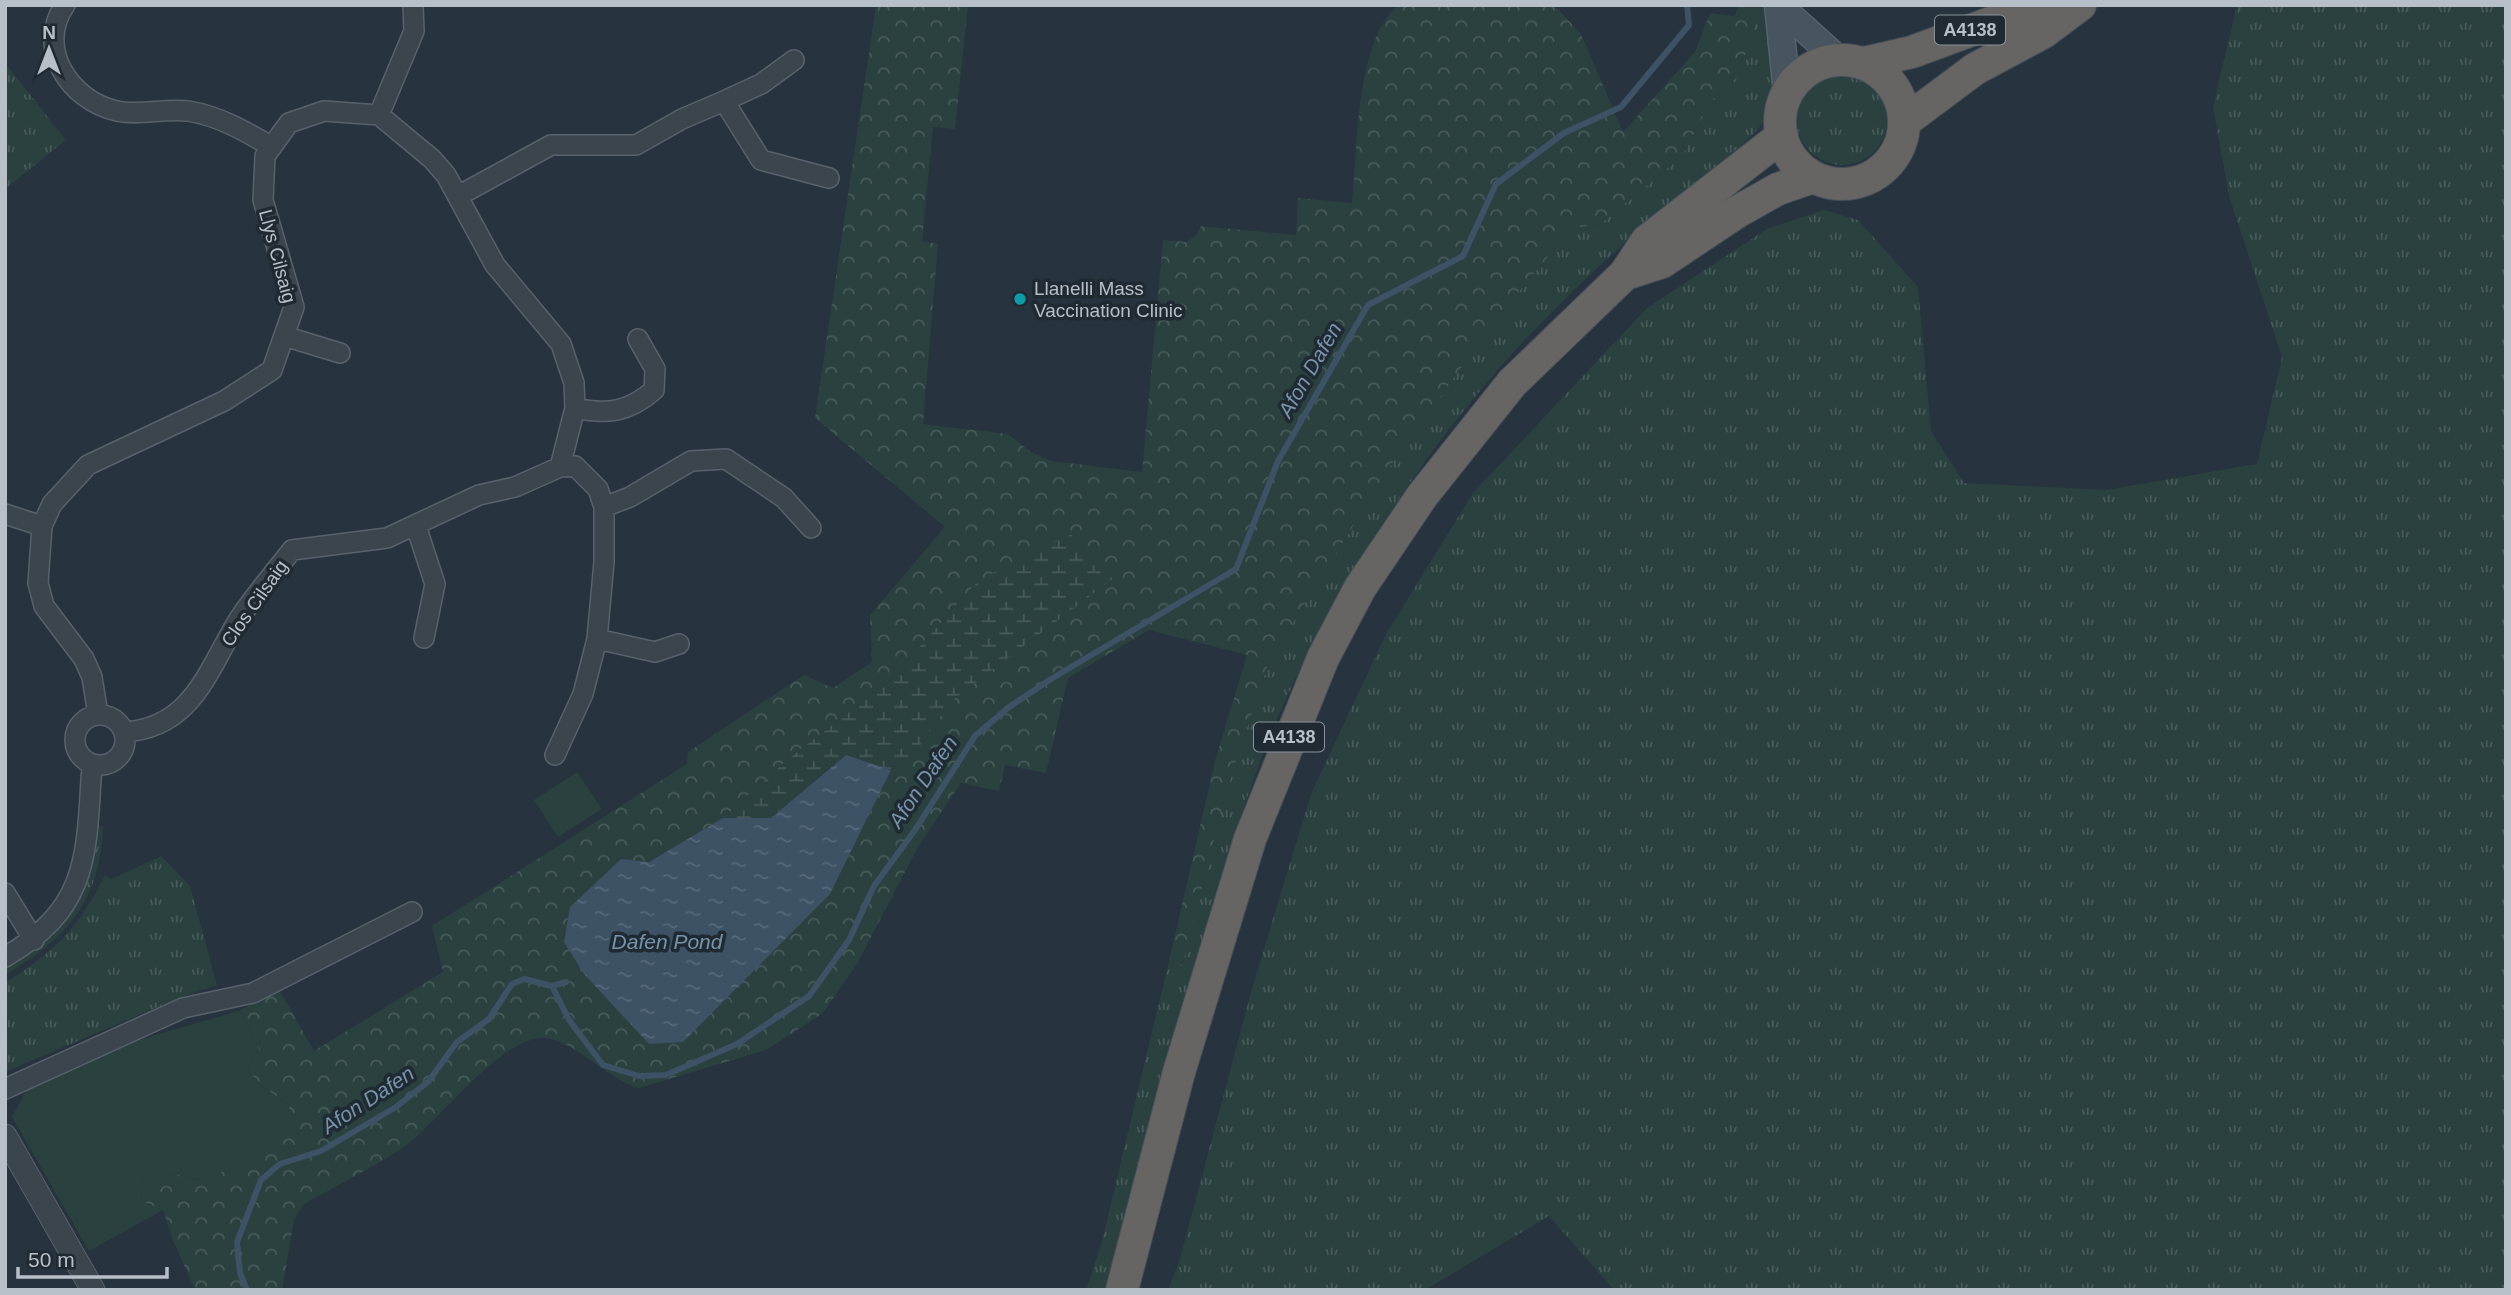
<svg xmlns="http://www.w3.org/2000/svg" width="2511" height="1295" viewBox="0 0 2511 1295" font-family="Helvetica,sans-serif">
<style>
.grass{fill:url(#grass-tufts)}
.forest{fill:url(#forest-crowns);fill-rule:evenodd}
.wetland{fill:url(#wetland-marsh)}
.park{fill:#2a4140}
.water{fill:url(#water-ripples)}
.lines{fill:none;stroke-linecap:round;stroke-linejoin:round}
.stream{stroke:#3d5265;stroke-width:6}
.minor-casing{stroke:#58626c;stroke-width:22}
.tertiary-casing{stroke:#58626c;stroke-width:25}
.secondary-casing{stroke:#58626c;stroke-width:29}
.trunk-casing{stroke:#454f59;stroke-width:34}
.minor{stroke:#3b454e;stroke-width:19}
.tertiary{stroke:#3b454e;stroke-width:23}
.secondary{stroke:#495461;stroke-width:26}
.trunk{stroke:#666563;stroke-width:32}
.culture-dot{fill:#0f9aa8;stroke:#1f2a33;stroke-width:2.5}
.labels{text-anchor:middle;stroke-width:7;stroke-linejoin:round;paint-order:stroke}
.shield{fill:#1f2a33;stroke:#89929c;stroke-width:2}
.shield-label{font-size:18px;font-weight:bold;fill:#b7bfc9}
.street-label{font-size:19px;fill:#b7bfc9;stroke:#1f2a33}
.poi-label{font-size:19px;fill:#b7bfc9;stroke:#1f2a33;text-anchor:start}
.water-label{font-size:21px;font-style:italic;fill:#7993aa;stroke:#1f2a33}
</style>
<defs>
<pattern id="grass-tufts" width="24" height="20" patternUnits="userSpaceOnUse" patternTransform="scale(1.75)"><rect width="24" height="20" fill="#2a4140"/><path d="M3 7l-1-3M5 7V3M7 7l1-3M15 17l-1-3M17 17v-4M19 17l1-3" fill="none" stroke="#475b5a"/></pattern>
<pattern id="forest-crowns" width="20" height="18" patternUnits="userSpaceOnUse" patternTransform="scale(1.75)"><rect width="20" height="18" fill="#2a4140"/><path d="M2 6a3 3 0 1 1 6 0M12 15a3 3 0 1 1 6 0" fill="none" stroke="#475b5a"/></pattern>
<pattern id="wetland-marsh" width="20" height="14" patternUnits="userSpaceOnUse" patternTransform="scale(1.75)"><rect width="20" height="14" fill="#2a4140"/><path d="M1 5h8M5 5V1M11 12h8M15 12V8" fill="none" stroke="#475b5a"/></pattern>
<pattern id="water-ripples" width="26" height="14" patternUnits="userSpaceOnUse" patternTransform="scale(1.75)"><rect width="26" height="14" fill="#3d5265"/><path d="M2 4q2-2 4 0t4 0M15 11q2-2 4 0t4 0" fill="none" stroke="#57697a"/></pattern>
</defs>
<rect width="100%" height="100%" fill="#27333e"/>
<path class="grass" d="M1738,5H1762C1775,35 1781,93 1763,122C1753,138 1734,151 1719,163C1693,186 1665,208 1639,231C1576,285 1518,343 1466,408C1382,512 1299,651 1254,778C1195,945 1153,1119 1107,1290H1086L1102,1241L1169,961L1182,965L1227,789L1269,661L1393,462L1499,315L1572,228L1599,225L1682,156L1711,101L1739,75L1755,19L1735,16Z
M2237,5H2506V1290H1614L1549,1216L1425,1290H1168L1179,1262L1253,985L1311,794L1386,634L1473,493L1647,308L1767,229L1824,210L1858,220L1918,287L1931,431L1964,483L2106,490L2257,464L2282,357L2229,196L2213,107Z
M5,63L66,140L5,189Z
M1797 120a45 45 0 1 1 90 0a45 45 0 1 1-90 0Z
M98,826H103C100,902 68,937 5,975V967C66,934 93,896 98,826Z
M161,856L190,886L217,985L181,997L5,1072V983C54,952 80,927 105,875L111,879Z"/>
<path class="forest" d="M876,5H968L955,129L933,127L922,241L938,244L923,424L1008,434L1029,451L1051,461L1142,472L1163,240L1187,242L1197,234L1201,226L1296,235L1298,198L1352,203C1358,149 1355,39 1399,5L1556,7L1581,34L1623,132L1695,52L1710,13L1756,19L1739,75L1711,101L1682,156L1599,225L1572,228L1499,315L1393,462L1269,661L1227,789L1182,966L1169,961L1216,757L1247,655L1149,630L1068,678L1046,773L1005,765L999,791L961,783L919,845L857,964L822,1014L766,1050L639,1088C607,1079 584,1048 551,1039C506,1027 438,1125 401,1149C370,1169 336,1186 304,1204L294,1220L282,1290H195L172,1238L163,1210L141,1201L143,1176L180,1175L203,1181L290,1105L265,1089L247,1070L259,1049L241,1010L279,989L314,1051L443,972L432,926L687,764L688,752L804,675L833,688L872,662L870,615L945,527L815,418ZM1118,575L950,702L911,759L891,770L830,894L564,942L570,907L621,859L649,862L723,818L787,760L890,680L979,580Z"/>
<path class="wetland" d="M1070,534L1118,575L950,702L911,759L891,770L846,755L771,818H723L787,760L890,680L979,580Z"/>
<path class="park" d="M577,772L602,809L558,837L534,800Z
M241,1010L259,1049L247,1070L265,1089L290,1105L277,1146L203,1181L180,1175L143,1177L141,1201L163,1210L89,1251L12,1117L28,1087L108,1049Z"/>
<path class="water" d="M846,755L891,770L830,894L683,1042L649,1044L584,974L564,942L570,907L621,859L649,862L723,818H771Z"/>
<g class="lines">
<path class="stream" d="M552,986L569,1020L603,1065L639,1076L666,1075L737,1044L809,996L849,940L874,886L915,830L975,736L1009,707L1051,679L1236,569L1278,461L1368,305L1463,256L1496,184L1564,133L1621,107L1689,25L1687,5
M552,986L566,982
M247,1290L240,1273L237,1242L261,1180L280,1164L321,1151L396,1107L428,1082L457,1042L489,1019L512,984L524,979L552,986"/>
<g class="minor-casing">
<path id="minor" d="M65,5C35,48 70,101 117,111C139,116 165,108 188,111C219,116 245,131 272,147
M724,101L761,84L794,60
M379,115L414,31L413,5
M458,196L551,145H636L682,119L724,101L761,160L829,178
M284,336L340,353
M575,408C607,415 629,412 654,390L655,369L638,339
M604,507V562L597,639L655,652L679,644
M5,514L42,526
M416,526L435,584L424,638
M75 740a25 25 0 1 1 50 0a25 25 0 1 1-50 0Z
M98,715L92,677L84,659L44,606L38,583L42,526L52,504L88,465L224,401L272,370L294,307L263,200L265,156L289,123L324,111L379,115L432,159L446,175L495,265L561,344L574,383L575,408L560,467
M124,732C193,728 208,669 239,619C255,595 274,573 292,550L387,538L479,495L515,487L560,467L575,466L598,489L604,507L630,497L691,461L726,459L784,498L811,528
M555,755L583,694L597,639
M5,893L34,940
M5,957C91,907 86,853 92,764
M5,1089L183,1008L253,993L412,912"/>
</g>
<g class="tertiary-casing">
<path id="tertiary" d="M5,1136L93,1290"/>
</g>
<g class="secondary-casing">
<path id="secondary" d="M1778,5L1787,93
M1778,5L1839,60"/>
</g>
<g class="trunk-casing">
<path id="trunk" d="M1780 122a62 62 0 1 1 124 0a62 62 0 1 1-124 0Z
M1864,63L1912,52L2034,7L2077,5
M1904,122L1975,69L2044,32L2080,5
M1625,274L1662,262L1737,212L1778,189L1813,177
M1122,1290L1179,1072L1250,839L1323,658L1360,588L1422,496L1512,383L1625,274L1647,241L1782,136"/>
</g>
<use href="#minor" class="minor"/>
<use href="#tertiary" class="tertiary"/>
<use href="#secondary" class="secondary"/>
<use href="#trunk" class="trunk"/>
</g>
<circle class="culture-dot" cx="1020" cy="299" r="7"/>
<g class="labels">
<g class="shield">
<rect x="1935" y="15.5" width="70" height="29" rx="5"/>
<rect x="1254" y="722.5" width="70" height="29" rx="5"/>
</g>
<g class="shield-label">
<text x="1970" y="36">A4138</text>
<text x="1289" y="743">A4138</text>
</g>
<g class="street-label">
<text transform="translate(278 256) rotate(75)" y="7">Llys Cilsaig</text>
<text transform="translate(254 603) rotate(-55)" y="7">Clos Cilsaig</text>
</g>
<g class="poi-label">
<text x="1034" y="295">Llanelli Mass<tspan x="1034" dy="22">Vaccination Clinic</tspan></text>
</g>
<g class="water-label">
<text transform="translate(1310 370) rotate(-60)" y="7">Afon Dafen</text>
<text transform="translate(923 782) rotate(-56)" y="7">Afon Dafen</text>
<text x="667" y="949">Dafen Pond</text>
<text transform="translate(368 1100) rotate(-33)" y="7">Afon Dafen</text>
</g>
</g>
<rect width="2511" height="1295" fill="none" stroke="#b7bfc9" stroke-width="14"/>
<g transform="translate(49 49)" stroke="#1f2a33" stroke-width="5" paint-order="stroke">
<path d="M0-5L12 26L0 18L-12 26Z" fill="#b7bfc9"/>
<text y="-10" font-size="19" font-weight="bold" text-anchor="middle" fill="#b7bfc9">N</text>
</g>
<path d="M18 1267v10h149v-10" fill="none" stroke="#b7bfc9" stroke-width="3.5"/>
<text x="28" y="1267" font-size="21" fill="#b7bfc9" stroke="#1f2a33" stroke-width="5" paint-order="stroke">50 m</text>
</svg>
